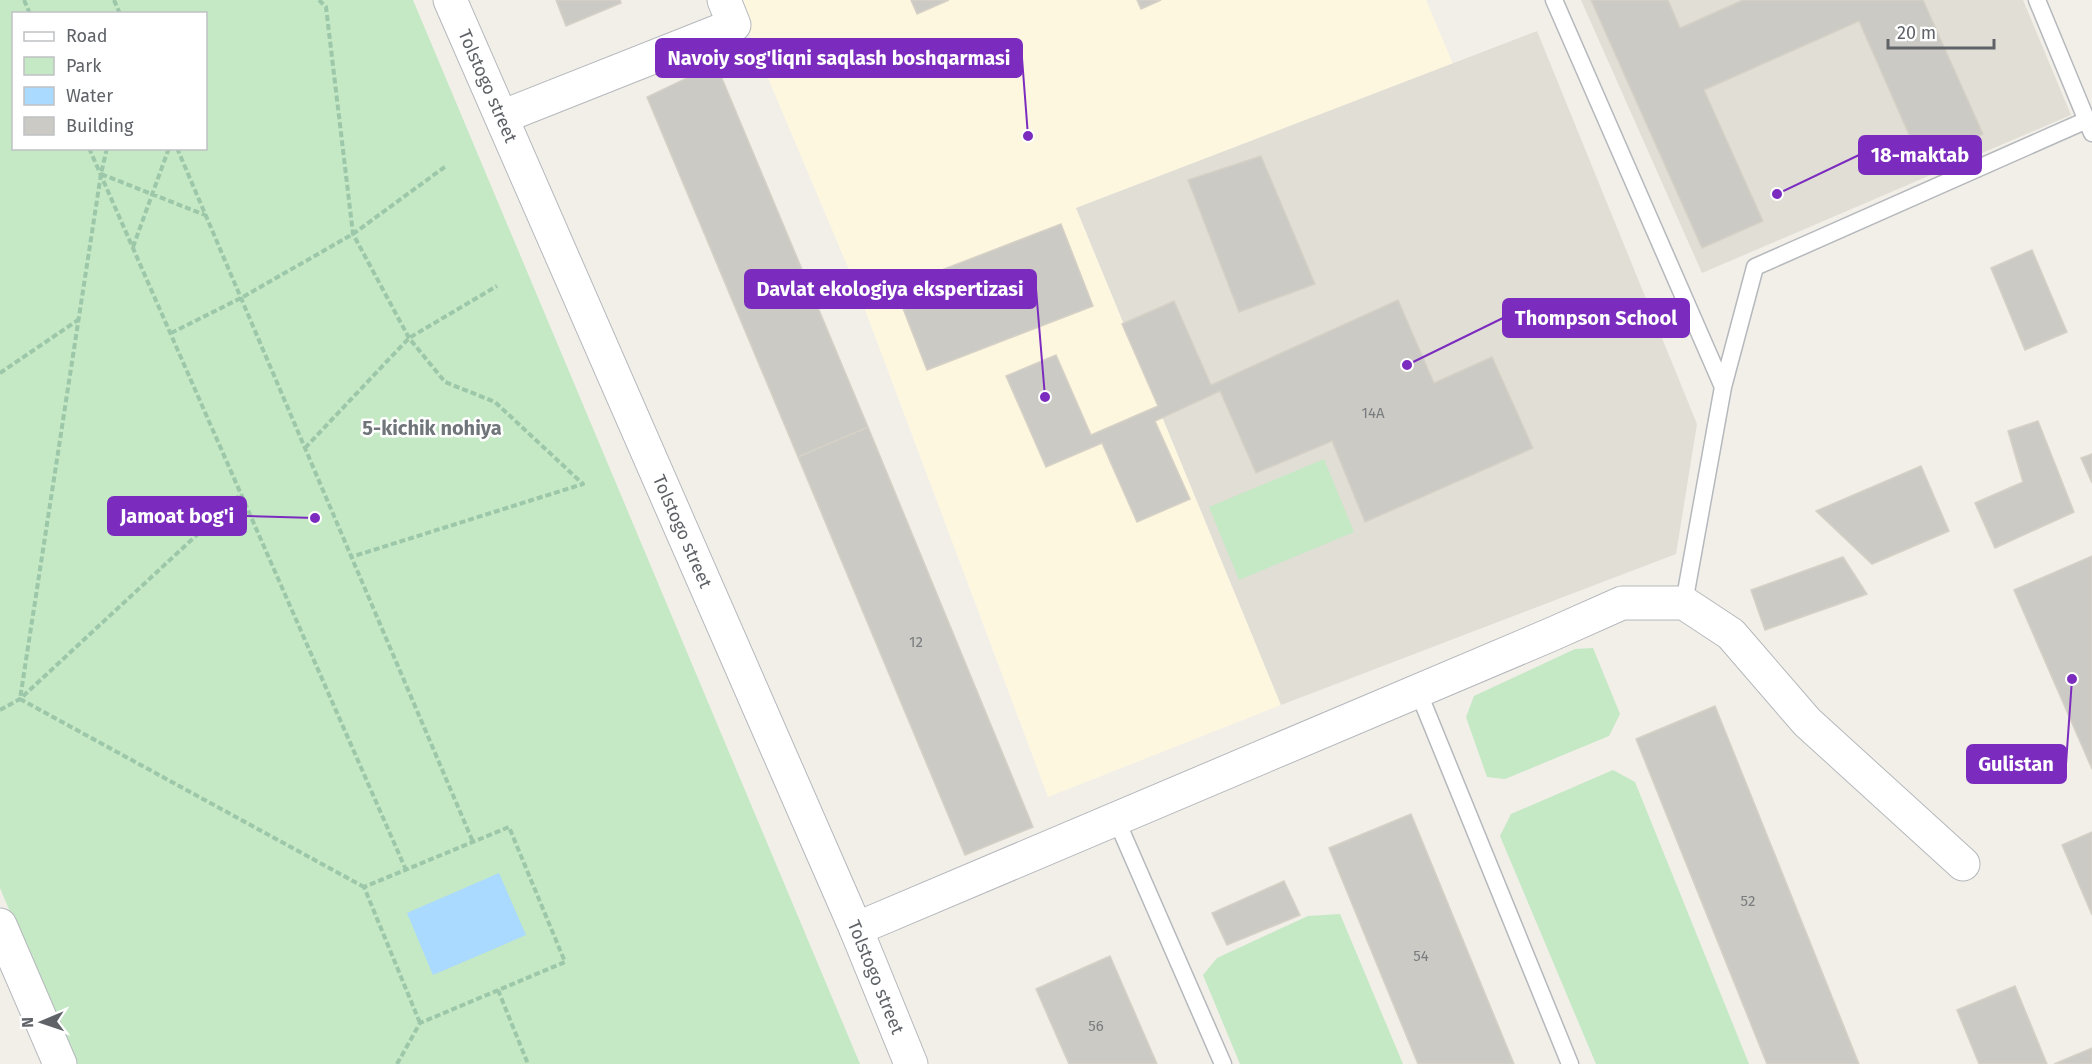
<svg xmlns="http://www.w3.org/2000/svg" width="2092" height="1064" viewBox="0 0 2092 1064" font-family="'Fira Sans',sans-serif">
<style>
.commercial{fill:#fef7e0}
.education{fill:#e1ded6}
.green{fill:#c5e8c5;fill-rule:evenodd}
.water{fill:#aadaff}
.building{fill:#cccac5;stroke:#d6d1c6;stroke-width:1.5}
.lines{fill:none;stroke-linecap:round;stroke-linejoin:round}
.service-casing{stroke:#b5b8bc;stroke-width:19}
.minor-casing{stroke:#b5b8bc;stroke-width:35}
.tertiary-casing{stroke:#b5b8bc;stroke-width:35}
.path{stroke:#9cc7a9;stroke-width:4;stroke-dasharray:6 3;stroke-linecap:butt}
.service{stroke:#fff;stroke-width:16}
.minor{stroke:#fff;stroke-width:33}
.tertiary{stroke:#fff;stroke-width:33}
.labels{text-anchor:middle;stroke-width:5;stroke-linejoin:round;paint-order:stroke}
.number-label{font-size:15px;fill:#7a7d7f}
.street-label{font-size:18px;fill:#5f6368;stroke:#fff}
.neighbourhood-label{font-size:20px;font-weight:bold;fill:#70757a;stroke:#fff}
.leader{fill:none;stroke:#7b2cbf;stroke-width:2}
.callout-dot{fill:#7b2cbf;stroke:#fff;stroke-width:2}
.callout{fill:#7b2cbf;stroke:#7b2cbf;stroke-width:2}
.callout-label{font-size:20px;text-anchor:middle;font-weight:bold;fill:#fff}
</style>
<rect width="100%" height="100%" fill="#f1efe8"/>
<path class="commercial" d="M735,0H1426L1453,64L1076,208L1281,705L1048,797L858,291Z"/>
<path class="education" d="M1581,0H2023L2071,115L1702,273Z
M1537,31L1697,424L1676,554L1281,705L1076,208Z"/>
<path class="green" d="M0,0H413L860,1064H74L0,888ZM14,14H206V148H14Z
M1324,459L1354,532L1239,580L1209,507Z
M1593,648L1620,714L1609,736L1505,779L1487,777L1466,717L1474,696L1575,649Z
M1613,770L1635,782L1749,1064H1596L1500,836L1511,814Z
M1340,914L1403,1064H1240L1203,975L1217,958L1308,916Z"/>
<path class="water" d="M499,873L526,935L433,975L407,913Z"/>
<path class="building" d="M556,0H620L621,3L566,26Z
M911,0H949L917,14Z
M1137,0H1161L1141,9Z
M1591,0H1668L1680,28L1743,0H1923L1983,134L1921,162L1859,21L1704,90L1763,221L1702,248Z
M716,64L868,427L798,457L647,97Z
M1261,156L1315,284L1239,312L1188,180Z
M1061,224L1093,306L927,370L895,288Z
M2032,250L2067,332L2025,350L1991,268Z
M1398,300L1434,383L1492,357L1533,448L1365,522L1332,441L1256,473L1220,391L1155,421L1190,499L1137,522L1102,443L1046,467L1006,376L1056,355L1091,435L1158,406L1122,324L1174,301L1211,385Z
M2038,421L2074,512L1995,548L1975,503L2023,482L2008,431Z
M868,427L1033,827L965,855L798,457Z
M2092,454V483L2081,458Z
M1921,466L1949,531L1872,564L1816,511Z
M2092,556V769L2014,590Z
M1843,557L1867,594L1765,630L1751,590Z
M1715,706L1859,1064H1767L1636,739Z
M1411,814L1514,1064H1418L1329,848Z
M2092,832V915L2062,845Z
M1284,881L1300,915L1227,945L1212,913Z
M1110,956L1157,1064H1069L1036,989Z
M2015,986L2047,1064H1979L1957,1010Z
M2092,1048V1064H2054Z"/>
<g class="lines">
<g class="service-casing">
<path id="service" d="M1554,0L1723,387
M2037,0L2092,133
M1684,603L1723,387L1755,267L2087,120
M1418,691L1570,1064
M1116,819L1223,1064"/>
</g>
<g class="minor-casing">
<path id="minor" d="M502,117L734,25L724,0
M0,925L60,1064
M856,929L1550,635L1622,603H1684L1731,634L1807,722L1963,864"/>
</g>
<g class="tertiary-casing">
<g id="tertiary">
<path id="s1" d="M450,0L856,929L911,1064"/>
</g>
</g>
<path class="path" d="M24,0L30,14
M114,0L120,14
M319,0L326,7L353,234L409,338L445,382L495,402L583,484L351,557
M89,148L406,870
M107,148L101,174L205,215
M177,148L473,842
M101,174L20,699L364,887
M133,247L169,148
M171,333L241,298L353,234L446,166
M0,373L78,320
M305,448L409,338L497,286
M0,710L20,699L241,494
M498,990L528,1064
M397,1064L420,1023L565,962L509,827L364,887L420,1023"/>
<use href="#service" class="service"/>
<use href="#minor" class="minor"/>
<use href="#tertiary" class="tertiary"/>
</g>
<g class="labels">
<g class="number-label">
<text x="1373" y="418">14A</text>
<text x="916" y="647">12</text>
<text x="1748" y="906">52</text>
<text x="1421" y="961">54</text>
<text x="1096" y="1031">56</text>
</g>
<g class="street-label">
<text dy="6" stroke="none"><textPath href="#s1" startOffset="94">Tolstogo street</textPath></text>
<text dy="6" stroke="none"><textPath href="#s1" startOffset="580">Tolstogo street</textPath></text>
<text dy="6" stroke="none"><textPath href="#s1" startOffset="1066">Tolstogo street</textPath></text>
</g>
<g class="neighbourhood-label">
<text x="432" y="435">5-kichik nohiya</text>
</g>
</g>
<path class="leader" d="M1028 136L1022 58M1777 194L1859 155M1045 397L1036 289M1407 365L1503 318M315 518L246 516M2072 679L2066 764"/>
<g class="callout-dot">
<circle cx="1028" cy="136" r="6"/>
<circle cx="1777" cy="194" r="6"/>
<circle cx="1045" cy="397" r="6"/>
<circle cx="1407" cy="365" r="6"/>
<circle cx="315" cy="518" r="6"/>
<circle cx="2072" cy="679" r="6"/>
</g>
<g class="callout">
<rect x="656" y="39" width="366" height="38" rx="6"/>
<rect x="1859" y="136" width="122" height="38" rx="6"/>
<rect x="745" y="270" width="291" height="38" rx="6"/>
<rect x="1503" y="299" width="186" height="38" rx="6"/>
<rect x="108" y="497" width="138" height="38" rx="6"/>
<rect x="1967" y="745" width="99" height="38" rx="6"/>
</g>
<g class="callout-label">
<text x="839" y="65">Navoiy sog'liqni saqlash boshqarmasi</text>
<text x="1920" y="162">18-maktab</text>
<text x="890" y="296">Davlat ekologiya ekspertizasi</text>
<text x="1596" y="325">Thompson School</text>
<text x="177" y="523">Jamoat bog'i</text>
<text x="2016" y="771">Gulistan</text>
</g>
<rect x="12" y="12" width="195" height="138" fill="#ffffff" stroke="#bfc1c3" stroke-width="1.5"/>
<rect x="24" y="32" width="30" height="9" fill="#ffffff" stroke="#bfc1c3" stroke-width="1.5"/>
<text x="66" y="42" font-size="18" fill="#5f6368">Road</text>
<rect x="24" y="57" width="30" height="18" fill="#c5e8c5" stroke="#bfc1c3" stroke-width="1.5"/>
<text x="66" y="72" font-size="18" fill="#5f6368">Park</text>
<rect x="24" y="87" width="30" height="18" fill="#aadaff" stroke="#bfc1c3" stroke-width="1.5"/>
<text x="66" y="102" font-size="18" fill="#5f6368">Water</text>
<rect x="24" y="117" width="30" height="18" fill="#cccac5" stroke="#bfc1c3" stroke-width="1.5"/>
<text x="66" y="132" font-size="18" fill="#5f6368">Building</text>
<g transform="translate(42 1022) rotate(268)" stroke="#ffffff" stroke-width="4.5" paint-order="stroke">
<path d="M0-4.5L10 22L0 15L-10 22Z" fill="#5f6368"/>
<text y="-9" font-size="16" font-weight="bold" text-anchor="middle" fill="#5f6368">N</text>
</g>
<path d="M1888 39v9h106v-9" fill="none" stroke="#5f6368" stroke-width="3"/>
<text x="1897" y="39" font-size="18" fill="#5f6368" stroke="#ffffff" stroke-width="4.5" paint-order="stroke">20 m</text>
</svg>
